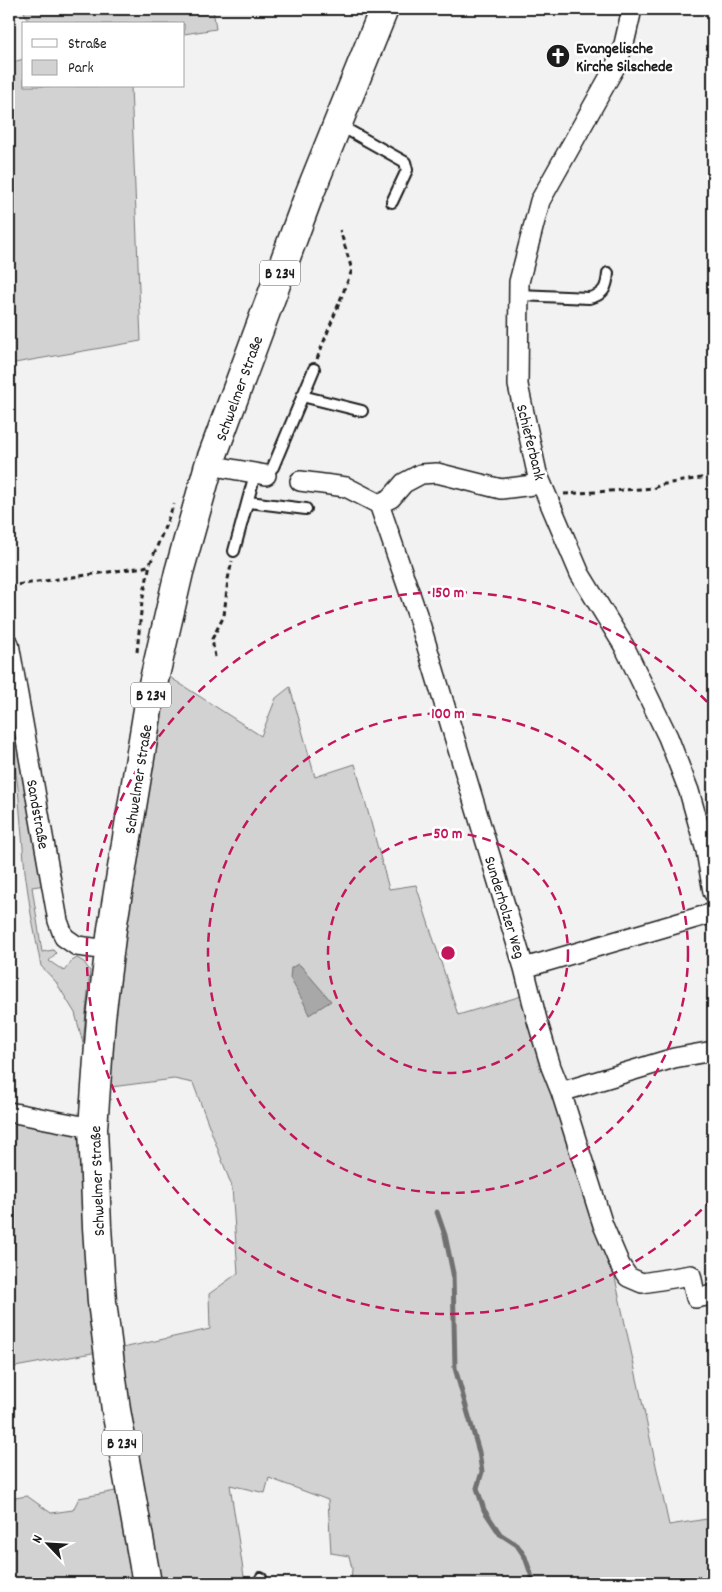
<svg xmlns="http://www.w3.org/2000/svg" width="722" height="1592" viewBox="0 0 722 1592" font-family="Dekko,sans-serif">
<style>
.green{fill:#d2d2d2;stroke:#777}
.water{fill:#a8a8a8;stroke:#707070}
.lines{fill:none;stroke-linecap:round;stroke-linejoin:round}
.stream{stroke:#707070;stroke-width:5}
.service-casing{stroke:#1c1c1c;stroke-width:14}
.minor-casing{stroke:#1c1c1c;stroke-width:22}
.primary-casing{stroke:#1c1c1c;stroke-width:31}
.path{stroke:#1c1c1c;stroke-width:3;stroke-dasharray:5 4;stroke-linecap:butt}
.service{stroke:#fff;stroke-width:10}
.minor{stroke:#fff;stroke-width:19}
.primary{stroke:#fff;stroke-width:28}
.ring{fill:none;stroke:#c2185b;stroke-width:2.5;stroke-dasharray:9 6}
.labels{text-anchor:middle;stroke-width:5;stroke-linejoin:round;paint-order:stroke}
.shield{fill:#fff;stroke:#606060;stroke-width:1}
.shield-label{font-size:15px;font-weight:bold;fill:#1c1c1c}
.poi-label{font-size:16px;font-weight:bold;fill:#1c1c1c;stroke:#fff;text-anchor:start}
.street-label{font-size:16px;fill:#1c1c1c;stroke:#fff}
.centre{fill:#c2185b;stroke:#fff;stroke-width:2.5}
.ring-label{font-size:15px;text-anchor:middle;font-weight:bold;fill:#c2185b;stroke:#fff;stroke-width:5;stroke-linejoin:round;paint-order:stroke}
</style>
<rect width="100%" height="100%" fill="#f2f2f2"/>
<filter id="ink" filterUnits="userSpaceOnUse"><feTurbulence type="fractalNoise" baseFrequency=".02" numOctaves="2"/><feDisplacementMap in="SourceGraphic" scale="10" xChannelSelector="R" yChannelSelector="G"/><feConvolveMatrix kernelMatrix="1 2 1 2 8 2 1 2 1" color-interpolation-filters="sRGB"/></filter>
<g filter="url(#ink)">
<path class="green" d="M23,9H213L216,29L184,34V24H29Z
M24,59V86H131L141,341L9,364V63Z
M9,666L45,885L32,887L42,952L53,950L56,953L49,961L64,971L72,961L77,958L84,962L90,971L83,1043L75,1013L56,982L41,966L31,914L25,872L18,788L9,724Z
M168,676L261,736L276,698L290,687L315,777L355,764L389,889L416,885L458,1015L525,995L610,1255L669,1525L713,1518V1583H351L352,1568L349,1556L331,1553L328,1500L269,1478L265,1493L230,1485L245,1583H156L118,1349L210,1329L209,1294L238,1273L232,1187L193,1083L174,1079L103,1088L136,831Z
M9,1117L84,1136L98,1352L9,1368Z
M121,1490L138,1583H9V1499L27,1496L51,1513L73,1510L79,1498Z"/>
<path class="water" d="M298,964L301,966L331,1001L309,1015L304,1003L290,978L291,968Z"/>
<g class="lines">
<path class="stream" d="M437,1212L445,1235L453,1273L455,1368L479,1452L482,1472L477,1488L484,1510L500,1534L517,1545L525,1557L534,1583"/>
<g class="service-casing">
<path id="service" d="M339,125L405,162L407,170L392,202
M519,295L589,298C604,295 607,287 608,273
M302,396L362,411
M266,475L273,467L314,369
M249,502L306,509
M234,551L255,474
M260,1583L261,1578"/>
</g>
<g class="minor-casing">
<path id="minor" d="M632,9L624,44L615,67L540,201L519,282L518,385L537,473L580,574L624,646L668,737L689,791L706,851L713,892
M209,465L266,475
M300,481L346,487L379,504L418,617L524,968L537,1020L551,1067L561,1092L603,1225L620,1265L628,1277L642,1283L691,1275L696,1298L713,1295
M379,504L391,498L404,483L421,474L437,473L501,489L541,484
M9,644L58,921L64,937L77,946L109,950
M524,968L713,913
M561,1092L674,1058L713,1051
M9,1112L93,1128"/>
</g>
<g class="primary-casing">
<path id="primary" d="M147,1583L116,1410L102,1302L97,1227L93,1128L101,1018L112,929L150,697L179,572L209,465L309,195L384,9"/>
</g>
<path class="path" d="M317,359L352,270L340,230
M564,494L655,488L659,485L713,476
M9,586L144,567L150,565
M137,652L142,602L150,564L174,504
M215,657L212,639L224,616L228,579L232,561"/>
<use href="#service" class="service"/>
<use href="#minor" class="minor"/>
<use href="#primary" class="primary"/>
</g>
</g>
<g class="ring">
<circle cx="448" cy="953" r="120"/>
<circle cx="448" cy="953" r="240"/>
<path d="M712 1199A361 361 0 1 1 712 707"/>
</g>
<defs>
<g id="church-disc" transform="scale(1.25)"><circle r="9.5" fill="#1c1c1c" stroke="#fff"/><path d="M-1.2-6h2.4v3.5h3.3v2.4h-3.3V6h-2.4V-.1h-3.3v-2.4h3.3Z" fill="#fff"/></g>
</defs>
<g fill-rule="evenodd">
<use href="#church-disc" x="558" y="56"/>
</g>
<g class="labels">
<g class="shield">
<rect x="260" y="260.5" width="40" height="25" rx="4"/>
<rect x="131" y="682.5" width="40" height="25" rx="4"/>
<rect x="102" y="1430.5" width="40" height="25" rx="4"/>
</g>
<g class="shield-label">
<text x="280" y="278">B 234</text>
<text x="151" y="700">B 234</text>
<text x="122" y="1448">B 234</text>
</g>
<g class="poi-label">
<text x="576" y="53">Evangelische<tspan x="576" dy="18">Kirche Silschede</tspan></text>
</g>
<g class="street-label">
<text transform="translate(238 388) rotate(-70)" y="6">Schwelmer Straße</text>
<text transform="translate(532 442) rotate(76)" y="6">Schieferbank</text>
<text transform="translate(137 779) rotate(-81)" y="6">Schwelmer Straße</text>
<text transform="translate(39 814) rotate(80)" y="6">Sandstraße</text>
<text transform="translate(506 907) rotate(73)" y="6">Sunderholzer Weg</text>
<text transform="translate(96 1181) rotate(-92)" y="6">Schwelmer Straße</text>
</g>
</g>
<circle cx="448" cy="953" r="8" class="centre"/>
<g class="ring-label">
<text x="448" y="597">150 m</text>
<text x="448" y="718">100 m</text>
<text x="448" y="838">50 m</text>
</g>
<rect width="722" height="1592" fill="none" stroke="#fff" stroke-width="30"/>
<rect x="15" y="15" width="692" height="1562" fill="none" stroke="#1c1c1c" stroke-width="2" filter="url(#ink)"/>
<rect x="22" y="22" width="162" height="65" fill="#ffffff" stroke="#a4a4a4"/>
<rect x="32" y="39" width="25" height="8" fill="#ffffff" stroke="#a4a4a4"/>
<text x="68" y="48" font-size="15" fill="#1c1c1c">Straße</text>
<rect x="32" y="60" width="25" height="15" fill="#d2d2d2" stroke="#a4a4a4"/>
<text x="68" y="72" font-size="15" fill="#1c1c1c">Park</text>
<g transform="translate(48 1544) rotate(295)" stroke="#ffffff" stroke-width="4" paint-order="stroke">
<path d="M0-4L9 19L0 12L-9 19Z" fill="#1c1c1c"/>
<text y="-8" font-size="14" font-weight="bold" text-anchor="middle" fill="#1c1c1c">N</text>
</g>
</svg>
